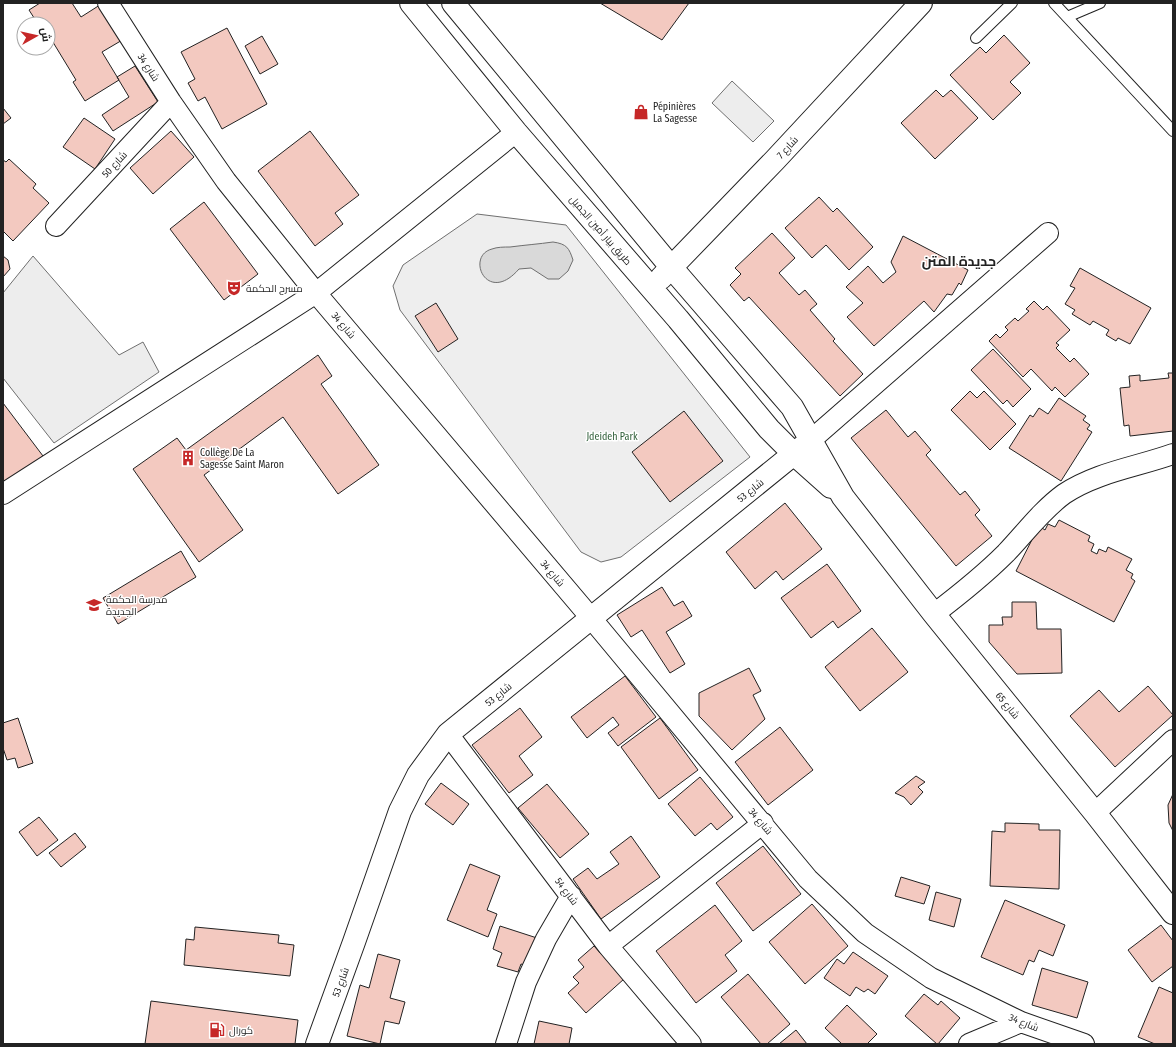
<svg xmlns="http://www.w3.org/2000/svg" width="1176" height="1047" viewBox="0 0 1176 1047" font-family="'Fira Sans Condensed',Cairo,sans-serif">
<style>
.green{fill:#eee;stroke:#6f6f6f}
.parking{fill:#ededed;stroke:#6f6f6f}
.water{fill:#d9d9d9;stroke:#6f6f6f}
.building{fill:#f3c9c0;stroke:#222}
.lines{fill:none;stroke-linecap:round;stroke-linejoin:round}
.lane-casing{stroke:#222;stroke-width:12}
.street-casing{stroke:#222;stroke-width:22}
.secondary-casing{stroke:#222;stroke-width:24}
.lane{stroke:#fff;stroke-width:10}
.street{stroke:#fff;stroke-width:20}
.secondary{stroke:#fff;stroke-width:22}
.labels{text-anchor:middle;stroke-width:3;stroke-linejoin:round;paint-order:stroke}
.street-label{font-size:10px;fill:#222;stroke:#fff}
.poi-label{font-size:10px;fill:#222;stroke:#fff;text-anchor:start}
.park-label{font-size:10px;fill:#2f5e38;stroke:#fff}
.district-label{font-size:14px;font-weight:bold;fill:#222;stroke:#fff}
</style>
<rect width="100%" height="100%" fill="#fff"/>
<path class="green" d="M477,214L566,225L750,457L621,557L601,562L581,552L400,310L393,286L403,265Z"/>
<path class="parking" d="M732,81L774,121L753,142L712,103Z
M33,256L119,355L143,342L159,372L54,443L3,378V293Z"/>
<path class="water" d="M553,242C567,244 569,248 573,260L568,271L559,279H548L531,268L519,269C487,306 465,256 492,249C497,247 504,247 510,247C525,245 539,244 553,242Z"/>
<path class="building" d="M40,3H72L81,17L103,3L124,39L102,52L119,80L85,101L73,82L76,80L48,34V24H38L29,10Z
M600,3H689L662,40Z
M227,28L267,104L222,129L205,97L198,101L188,83L195,79L181,52Z
M1004,35L1030,63L1010,82L1021,93L993,120L950,75L980,47L986,53Z
M262,36L278,64L260,74L245,46Z
M135,66L158,102L113,131L102,115L129,97L117,77Z
M936,90L943,97L951,90L978,118L935,159L901,123Z
M3,108L11,118L3,124Z
M84,118L115,139L95,169L63,147Z
M171,131L194,157L153,194L130,168Z
M310,131L359,195L335,213L343,224L315,246L258,171Z
M9,159L36,184L33,188L49,203L13,241L3,231V160L6,162Z
M819,197L833,212L837,208L873,247L849,270L826,245L812,258L785,228Z
M204,202L258,274L224,300L170,229Z
M772,233L795,258L779,273L799,295L805,290L817,304L810,310L835,339L833,341L863,374L840,396L749,297L744,301L730,285L741,274L735,268Z
M903,236L968,270L961,285L959,283L952,295L947,294L934,312L924,301L874,346L847,317L863,303L846,287L868,266L883,283L896,272L891,262Z
M3,256L8,260L10,269L3,277Z
M1080,268L1151,308L1130,344L1118,338L1116,341L1106,335L1109,330L1093,321L1090,325L1072,314L1075,310L1065,304L1075,288L1070,286Z
M1034,301L1043,310L1047,306L1070,330L1056,343L1059,345L1056,348L1070,362L1074,358L1089,374L1065,397L1055,387L1052,391L1031,369L1023,377L989,341L996,334L1000,338L1008,330L1005,327L1015,318L1018,321L1029,311L1026,309Z
M436,303L458,339L438,352L415,316Z
M993,349L1031,389L1013,407L1007,400L1003,404L971,370Z
M318,355L332,376L321,384L379,465L338,494L283,417L204,475L243,530L199,562L133,469L177,438L186,450Z
M1168,373H1173V431L1130,436L1129,425L1124,426L1120,388L1130,387L1129,376L1140,375V381L1169,378Z
M970,391L977,398L984,391L1016,424L990,450L951,410Z
M1059,398L1086,416L1083,420L1090,425L1087,429L1092,432L1061,481L1009,448L1030,415L1033,417L1039,408L1048,414Z
M3,403L43,456L6,484L3,479Z
M886,410L908,437L915,431L931,450L926,455L960,495L965,491L980,510L975,515L992,536L956,566L851,438Z
M684,411L723,461L670,502L632,452Z
M785,503L822,549L783,580L776,571L755,589L726,552Z
M1059,520L1090,536L1088,541L1094,544L1091,551L1097,554L1099,549L1106,552L1108,547L1132,559L1126,570L1133,574L1131,578L1135,581L1114,622L1016,571L1039,526L1045,530L1048,524L1055,527Z
M181,551L196,577L118,624L103,598Z
M827,564L861,611L838,628L833,621L811,638L781,598Z
M662,587L674,606L683,601L692,616L666,632L685,664L670,673L642,630L631,637L617,615Z
M1012,602H1036L1037,629H1061L1062,673L1017,674L989,642V625H1003L1002,617H1012Z
M872,628L908,672L860,711L825,667Z
M749,668L761,691L753,695L765,719L732,750L699,716V693Z
M625,676L656,717L618,746L608,733L619,725L613,717L587,738L571,717Z
M1148,686L1173,715L1115,767L1070,716L1099,690L1119,712Z
M520,708L542,737L519,756L533,775L509,793L472,745Z
M18,718L33,763L18,768L15,758L7,760L3,748V723Z
M660,718L698,770L659,799L621,747Z
M780,727L813,770L768,805L735,762Z
M916,776L925,782L918,787L923,792L911,805L904,797L895,793Z
M700,777L733,817L717,830L711,823L695,836L668,804Z
M441,783L469,804L453,825L425,804Z
M547,784L589,834L560,858L518,808Z
M1173,794V831L1169,823L1168,805Z
M39,817L58,840L37,856L19,832Z
M1005,823L1039,824V830H1060L1059,889L990,886L992,831L1005,832Z
M75,833L86,847L61,867L49,853Z
M631,836L660,877L601,919L573,879L588,868L597,879L619,864L610,852Z
M763,846L801,894L753,931L716,883Z
M470,864L500,876L487,910L497,914L488,937L447,920Z
M901,877L930,886L924,904L895,896Z
M936,892L961,899L954,927L929,920Z
M1005,900L1065,925L1053,956L1039,950L1034,962L1029,960L1023,975L981,957Z
M812,904L848,946L805,984L769,942Z
M715,905L742,941L725,955L737,971L696,1003L656,951Z
M1161,925L1173,941V966L1152,982L1128,950Z
M500,926L537,938L528,966L521,964L518,972L497,966L502,953L493,949Z
M195,927L279,935L278,943L294,945L290,976L184,965L186,939L194,940Z
M594,946L624,979L586,1013L568,993L579,983L573,977L584,967L578,960Z
M853,952L888,976L875,994L868,989L864,992L856,987L850,996L824,978L837,959L844,964Z
M378,954L400,960L390,998L405,1002L399,1024L385,1021L380,1044L347,1036L360,985L369,988Z
M1042,968L1088,982L1077,1018L1032,1005Z
M748,974L790,1024L767,1044H761L721,997Z
M1159,987L1173,993V1044H1155L1138,1037Z
M924,994L938,1005L941,1001L960,1018L938,1044H937L905,1016Z
M151,1001L298,1020L295,1044H145Z
M847,1005L877,1034L867,1044H842L825,1028Z
M539,1021L572,1028L569,1044H534Z
M796,1030L807,1044H779Z"/>
<g class="lines">
<g class="lane-casing">
<path id="lane" d="M1054,3L1173,131
M1067,17L1100,3
M976,38L1012,3"/>
</g>
<g class="street-casing">
<path id="street" d="M108,3L171,102L226,181L316,293L591,618L808,879L865,933L931,978L1021,1022L1084,1044
M56,226L171,102
M811,440L1048,233
M3,494L316,293L516,132
M934,614C959,595 984,575 1006,553C1025,533 1042,510 1064,494C1097,472 1137,467 1173,454
M448,734L608,946L691,1044
M1095,813L1173,740
M608,946L763,823
M506,1044L526,982L546,939L571,896
M969,1044L1021,1022"/>
</g>
<g class="secondary-casing">
<path id="secondary" d="M411,3L516,132L678,319L769,429L794,454L831,487
M453,3L671,267L792,407L843,497L934,614L1095,813L1173,913
M661,278L775,160L921,3
M317,1044L354,942L400,811L418,775L448,734L811,440"/>
</g>
<use href="#lane" class="lane"/>
<use href="#street" class="street"/>
<use href="#secondary" class="secondary"/>
</g>
<defs>
<g id="shop-bare" transform="scale(1.2)"><path d="M-5-2.5h2.3a2.7 3.5 0 0 1 5.4 0H5L5.5 6h-11ZM-1.5-2.5h3a1.5 2.3 0 0 0-3 0Z" fill="#c62828" stroke="#fff" stroke-width="2.5" paint-order="stroke"/></g>
<g id="theatre-bare" transform="scale(1.2)"><path d="M-5-5.5Q0-4 5-5.5V0Q5 5 0 6Q-5 5-5 0ZM-3.3-2.5H-1v1.5H-3.3ZM1-2.5H3.3v1.5H1ZM-2.8 1Q0 5.5 2.8 1Z" fill="#c62828" stroke="#fff" stroke-width="2.5" paint-order="stroke"/></g>
<g id="building-bare" transform="scale(1.2)"><path d="M-4-6H4V6H1V3H-1V6H-4ZM-2.5-4.3h1.7v1.8h-1.7ZM.8-4.3h1.7v1.8H.8ZM-2.5-1h1.7V.8h-1.7ZM.8-1h1.7V.8H.8Z" fill="#c62828" stroke="#fff" stroke-width="2.5" paint-order="stroke"/></g>
<g id="school-bare" transform="scale(1.2)"><path d="M0-5L7-2L0 1L-7-2ZM-4 1L0 2.5L4 1V4Q0 6-4 4Z" fill="#c62828" stroke="#fff" stroke-width="2.5" paint-order="stroke"/></g>
<g id="fuel-bare" transform="scale(1.2)"><path d="M-5.5-6h7V0h2V4h1.3V-2.5L3-4.5l.8-.8L6-3V5H2.5V1h-1V6h-7ZM-4.2-4.7v3.2H.2V-4.7Z" fill="#c62828" stroke="#fff" stroke-width="2.5" paint-order="stroke"/></g>
</defs>
<g fill-rule="evenodd">
<use href="#shop-bare" x="641" y="112"/>
<use href="#theatre-bare" x="234" y="288"/>
<use href="#building-bare" x="188" y="458"/>
<use href="#school-bare" x="94" y="605"/>
<use href="#fuel-bare" x="217" y="1030"/>
</g>
<g class="labels">
<g class="street-label">
<text transform="translate(149 67) rotate(57)" y="4">شارع 34</text>
<text transform="translate(787 147) rotate(-47)" y="4">شارع 7</text>
<text transform="translate(114 164) rotate(-47)" y="4">شارع 50</text>
<text transform="translate(601 230) rotate(49)" y="4">طريق بيار أمين الجميل</text>
<text transform="translate(344 325) rotate(50)" y="4">شارع 34</text>
<text transform="translate(750 490) rotate(-39)" y="4">شارع 53</text>
<text transform="translate(553 573) rotate(50)" y="4">شارع 34</text>
<text transform="translate(498 694) rotate(-39)" y="4">شارع 53</text>
<text transform="translate(1008 705) rotate(51)" y="4">شارع 65</text>
<text transform="translate(761 821) rotate(50)" y="4">شارع 34</text>
<text transform="translate(567 891) rotate(53)" y="4">شارع 54</text>
<text transform="translate(340 982) rotate(-70)" y="4">شارع 53</text>
<text transform="translate(1024 1022) rotate(22)" y="4">شارع 34</text>
</g>
<g class="poi-label">
<text x="653" y="110">Pépinières<tspan x="653" dy="12">La Sagesse</tspan></text>
<text x="246" y="292">مسرح الحكمة</text>
<text x="200" y="456">Collège De La<tspan x="200" dy="12">Sagesse Saint Maron</tspan></text>
<text x="106" y="603">مدرسة الحكمة<tspan x="106" dy="12">الجديدة</tspan></text>
<text x="229" y="1034">كورال</text>
</g>
<g class="park-label">
<text x="612" y="440">Jdeideh Park</text>
</g>
<g class="district-label">
<text x="959" y="266">جديدة المتن</text>
</g>
</g>
<rect width="1176" height="1047" fill="none" stroke="#222222" stroke-width="8"/>
<g transform="translate(36 36) rotate(82)"><circle r="19" fill="#ffffff" stroke="#a7a7a7"/>
<path d="M0-3L7 15L0 10L-7 15Z" fill="#c62828"/>
<text y="-6" font-size="11" font-weight="bold" text-anchor="middle" fill="#222222">ش</text>
</g>
</svg>
